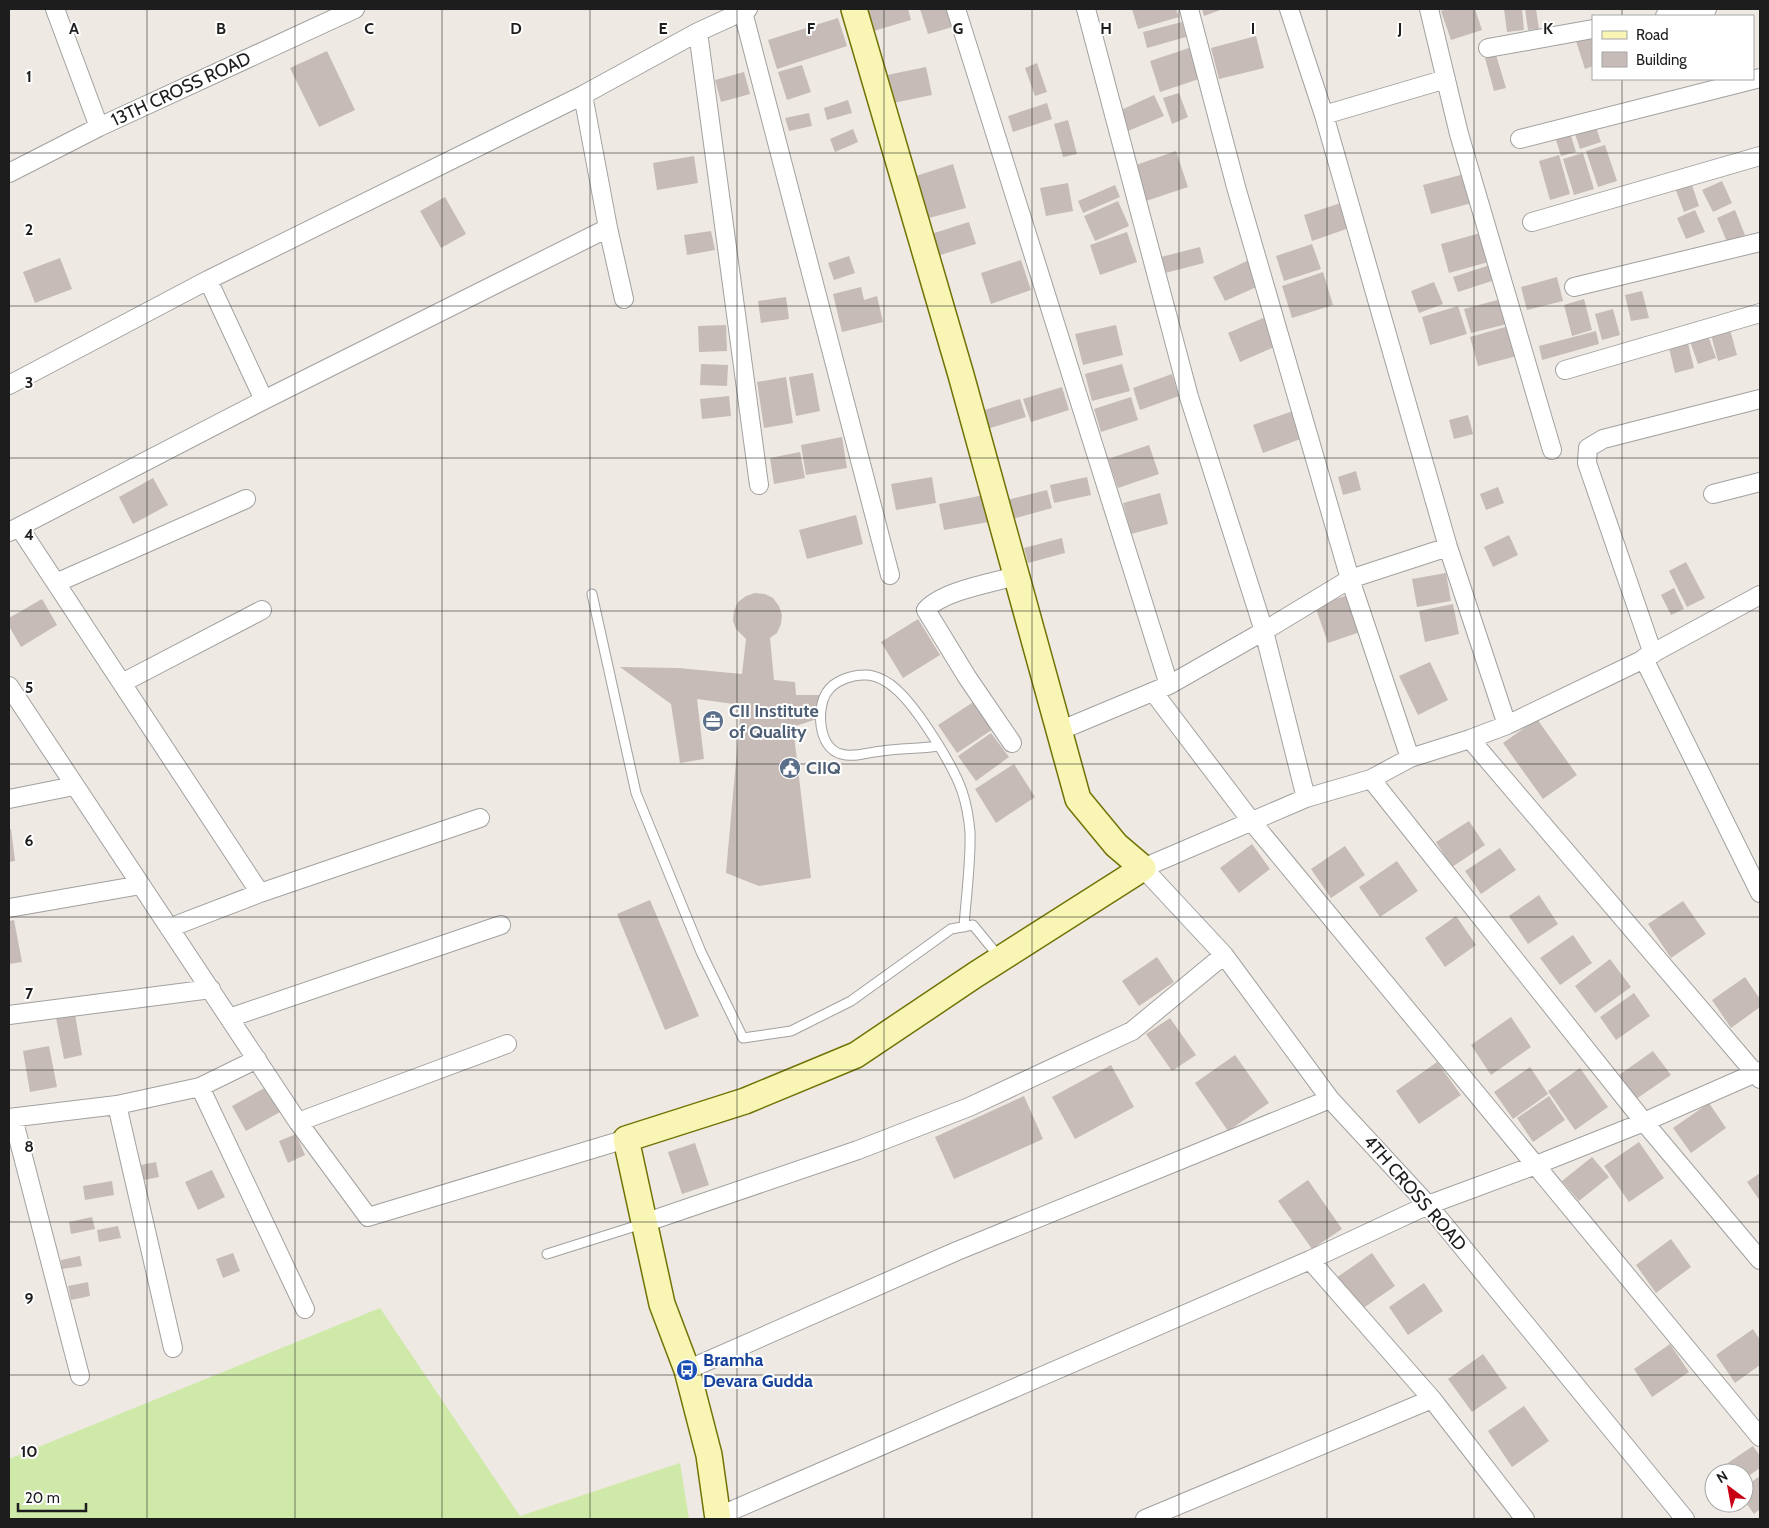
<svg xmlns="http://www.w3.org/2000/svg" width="1769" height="1528" viewBox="0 0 1769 1528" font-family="Cabin,sans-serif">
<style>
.grass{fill:#cee9a8}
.building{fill:#c6bbb6}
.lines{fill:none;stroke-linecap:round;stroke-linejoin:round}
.lane-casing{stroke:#a1a1a1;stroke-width:11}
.street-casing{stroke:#a1a1a1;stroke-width:20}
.secondary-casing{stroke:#727305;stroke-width:28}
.lane{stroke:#fff;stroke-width:9}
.street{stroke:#fff;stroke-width:18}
.secondary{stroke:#f9f6b5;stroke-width:25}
.grid{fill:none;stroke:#1d1d1d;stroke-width:1;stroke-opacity:0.55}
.labels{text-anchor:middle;stroke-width:4;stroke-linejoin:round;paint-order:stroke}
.street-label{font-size:18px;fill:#1d1d1d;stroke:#fff}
.service-label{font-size:18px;font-weight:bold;fill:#4e5e75;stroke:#fff;text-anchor:start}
.transit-label{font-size:18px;font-weight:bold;fill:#164399;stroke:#fff;text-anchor:start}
.grid-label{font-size:16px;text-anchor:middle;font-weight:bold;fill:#1d1d1d;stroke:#fff;stroke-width:4;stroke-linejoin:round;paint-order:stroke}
</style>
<rect width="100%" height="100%" fill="#eee9e2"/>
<path class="grass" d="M380,1308L520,1516L680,1463L689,1519H9V1459Z"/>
<path class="building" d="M866,9H908L911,20L870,32Z
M920,9H947L953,27L928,34Z
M1132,9H1176L1179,17L1138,29Z
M1202,9H1223L1204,16Z
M1448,9H1475L1482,30L1451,40L1441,11Z
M1504,9H1522L1524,30L1507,32Z
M1525,9H1536L1539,29L1528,30Z
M838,18L847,46L777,69L768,40Z
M1182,22L1186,37L1147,48L1143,32Z
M1593,35V66L1585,69L1576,41Z
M1256,36L1264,68L1219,79L1211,48Z
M1189,48L1199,79L1160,92L1150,61Z
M327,51L355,110L319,127L290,68Z
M1496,55L1506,88L1494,91L1485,58Z
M1037,63L1047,92L1035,96L1025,68Z
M802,65L811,92L787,100L778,72Z
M926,67L932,95L893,103L887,75Z
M744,72L750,94L721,102L715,80Z
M1179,93L1188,117L1172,124L1163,98Z
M1154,95L1164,116L1128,131L1119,111Z
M848,100L852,113L827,120L824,108Z
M1047,103L1052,119L1013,132L1008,116Z
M809,113L812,126L789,131L785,118Z
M1068,120L1077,154L1063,157L1054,124Z
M1596,127L1601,142L1580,149L1575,134Z
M853,129L858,142L835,152L830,139Z
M1569,129L1576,152L1561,156L1554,134Z
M1605,145L1617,181L1598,187L1586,151Z
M1176,151L1188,187L1146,201L1133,166Z
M1583,153L1594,189L1574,195L1563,159Z
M1559,155L1570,194L1550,200L1539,161Z
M694,156L698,183L657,190L653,163Z
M953,164L966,208L929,218L916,176Z
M1464,174L1472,203L1431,214L1423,185Z
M1690,179L1699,206L1684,212L1674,185Z
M1722,181L1732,203L1713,212L1702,190Z
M1068,183L1073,211L1046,216L1040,188Z
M1115,185L1120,197L1083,213L1078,201Z
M445,197L466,234L441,248L420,211Z
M1118,201L1129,226L1095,241L1084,216Z
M1347,201L1355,226L1312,241L1304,215Z
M1695,210L1705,232L1686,239L1677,218Z
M1735,210L1745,235L1727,242L1717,218Z
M969,222L976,244L937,256L931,234Z
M711,231L715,250L687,255L684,235Z
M1127,232L1137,262L1100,275L1090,245Z
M1484,232L1492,261L1449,273L1441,244Z
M1312,244L1321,269L1284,281L1276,256Z
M1200,247L1204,263L1165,273L1161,257Z
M849,256L855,273L834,280L828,263Z
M60,258L72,289L35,303L23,272Z
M1021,260L1031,290L991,304L981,273Z
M1249,260L1261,285L1225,301L1213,277Z
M1490,265L1495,280L1458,292L1453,277Z
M1323,272L1333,305L1292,318L1282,286Z
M1557,277L1563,301L1527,310L1521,287Z
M1434,282L1443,304L1419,313L1411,291Z
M861,287L864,300L877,296L883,322L842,332L833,294Z
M1642,291L1649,318L1631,321L1625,295Z
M786,297L789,319L761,323L758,301Z
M1501,299L1507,324L1471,333L1464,309Z
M1584,299L1592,330L1572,336L1564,305Z
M1458,306L1467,334L1430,345L1422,317Z
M1613,309L1620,335L1602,340L1595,314Z
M1268,316L1279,345L1240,362L1228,333Z
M726,325L727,351L699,352L698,326Z
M1116,325L1123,355L1083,365L1075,334Z
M1509,326L1517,356L1478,366L1470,337Z
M1729,326L1737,355L1718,361L1710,331Z
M1706,330L1716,358L1698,364L1688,336Z
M1596,331L1599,344L1542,360L1539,346Z
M1686,335L1694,368L1675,373L1667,340Z
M701,364L728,365L727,386L700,385Z
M1122,364L1130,391L1092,401L1085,374Z
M813,373L820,411L796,416L789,377Z
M1172,374L1179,396L1140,410L1133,388Z
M786,377L793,423L764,428L757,382Z
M1062,387L1069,410L1031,422L1023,399Z
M729,396L731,416L702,419L700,399Z
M1131,397L1138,420L1101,432L1094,409Z
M1020,399L1026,417L984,430L978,412Z
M1293,411L1303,438L1263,453L1253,425Z
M1468,415L1473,434L1454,439L1449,420Z
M842,437L847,468L806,475L801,445Z
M1149,445L1159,474L1118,488L1108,459Z
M800,452L805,478L774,484L770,458Z
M1356,471L1361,490L1343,495L1338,477Z
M932,477L936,503L896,510L891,484Z
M1087,477L1091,495L1054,503L1050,485Z
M153,478L168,505L133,524L119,497Z
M1498,487L1504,503L1486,510L1480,494Z
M1047,490L1052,508L1012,519L1007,500Z
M1160,493L1168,524L1131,534L1123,503Z
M989,494L994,521L944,530L939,504Z
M856,515L863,544L807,559L799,530Z
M1509,535L1518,555L1493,567L1484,547Z
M1062,538L1065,553L1028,563L1024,548Z
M1686,562L1705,598L1687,607L1669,571Z
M1446,573L1451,601L1417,607L1412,579Z
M1674,588L1684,609L1671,615L1661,595Z
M755,593L765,594L773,598L779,606L782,615L781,624L777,633L770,638L774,680L795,682L796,695H821L817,719L793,727L811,878L759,886L726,873L741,705L697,699L704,759L680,763L671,704L620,667L678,668L742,674L746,639L736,629L733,621L734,611L738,602L746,596Z
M1348,595L1360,632L1328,643L1315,606Z
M42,599L57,625L21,647L9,626V618Z
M1453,604L1459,634L1425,642L1419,611Z
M918,619L940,655L903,678L881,642Z
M1430,662L1448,700L1418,715L1399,676Z
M975,701L993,729L957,753L938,725Z
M1537,719L1577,775L1543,799L1503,743Z
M991,733L1009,757L976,781L958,756Z
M1014,764L1035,797L996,823L975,789Z
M1469,821L1485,845L1452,867L1436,842Z
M9,829H11L15,861L9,862Z
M1252,844L1270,869L1239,893L1220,868Z
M1345,846L1365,875L1331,898L1311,869Z
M1500,848L1516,870L1481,894L1465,871Z
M1397,861L1418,891L1380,917L1359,887Z
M1539,895L1558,924L1528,944L1509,916Z
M650,900L699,1016L665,1030L617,914Z
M1683,901L1706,934L1671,958L1648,924Z
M1456,916L1476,945L1445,967L1425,938Z
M14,920L22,962L9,964V921Z
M1573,935L1592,963L1560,985L1540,958Z
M1157,957L1174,982L1139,1006L1122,981Z
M1610,959L1631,987L1595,1013L1575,986Z
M1745,977L1760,999V1007L1731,1028L1712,1000Z
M1634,993L1650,1016L1616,1040L1600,1017Z
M75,1014L82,1055L64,1059L56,1018Z
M1511,1017L1531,1047L1491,1075L1471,1045Z
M1170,1018L1196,1055L1172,1071L1146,1034Z
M49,1046L57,1087L30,1092L23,1051Z
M1653,1051L1671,1075L1636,1099L1619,1075Z
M1235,1055L1269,1103L1228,1131L1195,1083Z
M1437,1062L1461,1095L1419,1124L1396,1091Z
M1111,1065L1134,1107L1075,1139L1052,1097Z
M1530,1067L1548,1094L1513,1119L1494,1092Z
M1580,1068L1608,1107L1575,1130L1548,1091Z
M268,1086L282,1111L246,1131L232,1106Z
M1024,1096L1043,1139L954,1179L935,1137Z
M1549,1096L1565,1120L1533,1142L1517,1118Z
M1709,1103L1726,1128L1691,1153L1673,1128Z
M296,1134L305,1155L288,1163L279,1141Z
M1639,1142L1664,1178L1629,1202L1604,1166Z
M695,1143L709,1185L682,1194L668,1152Z
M1592,1157L1609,1177L1579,1201L1562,1181Z
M156,1162L159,1177L144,1180L141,1165Z
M212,1170L225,1197L198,1210L185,1182Z
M1760,1173V1201L1747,1182Z
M1308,1180L1342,1229L1312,1249L1278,1201Z
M112,1181L114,1195L85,1200L83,1186Z
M92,1217L95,1229L71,1234L69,1222Z
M118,1226L121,1238L99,1242L97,1230Z
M1671,1239L1691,1267L1656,1293L1636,1265Z
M233,1253L240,1271L223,1278L216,1259Z
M1372,1253L1395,1286L1359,1311L1336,1278Z
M80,1256L82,1266L62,1269L61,1260Z
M88,1282L90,1296L71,1300L68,1286Z
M1424,1283L1443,1311L1408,1335L1389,1307Z
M1753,1329L1760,1340V1365L1735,1383L1716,1355Z
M1670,1344L1689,1372L1652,1397L1634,1369Z
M1483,1354L1507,1388L1472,1412L1448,1379Z
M1524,1406L1549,1441L1512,1467L1488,1431Z
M1753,1446L1760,1456V1468L1744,1479V1473H1717L1716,1471Z
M1760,1476V1509L1754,1514L1744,1500V1487Z"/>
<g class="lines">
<g class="lane-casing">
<path id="lane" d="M592,594L636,793L701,952L743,1038L791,1031L851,1001L951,929L973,925L1000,958
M938,746C919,749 901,748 882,751C868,752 855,758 841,754C818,748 816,708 827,692C834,681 851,675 864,675C875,674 889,682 897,690C918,709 953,765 962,791C966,803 969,820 970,832C971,863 966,896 964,927
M547,1254L642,1224"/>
</g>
<g class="street-casing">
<path id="street" d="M55,9L99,127
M956,9L1169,685
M1086,9L1189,397L1264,631L1306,798
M1189,9L1236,187L1350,579L1410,758
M1289,9L1324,115L1448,547L1507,725L1470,739L1410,758L1371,779L1306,798L1143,868L1224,955L1330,1099L1428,1205L1685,1519
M1429,9L1459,134L1552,450
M743,12L890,575
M1665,16L1707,9
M698,32L759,485
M1488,48L1593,29
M1324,115L1446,79
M1520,139L1760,78
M9,173L99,127L355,9
M1532,222L1760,156
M608,228L624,299
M208,280L264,400
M1574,287L1760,242
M1565,370L1760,313
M9,385L208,280L583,95L698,32L748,9
M1713,494L1760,482
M19,527L260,893
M9,532L264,400L608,228L583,95
M56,583L246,499
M1653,654L1587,463L1588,448L1603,439L1760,399
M1644,658L1760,595
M122,683L262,610
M9,686L298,1122L368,1217L626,1139
M1154,693L1252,822L1760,1437
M1507,725L1644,659L1760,893
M1059,731L1169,685L1264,631L1350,579L1448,547
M1470,739L1760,1079
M1012,743L967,677L926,610C942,591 991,583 1016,576
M1371,779L1644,1122L1760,1260
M9,799L74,786
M9,908L141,885
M169,928L260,893L480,818
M9,1015L211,989
M229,1018L501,925
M200,1087L305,1309
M117,1105L173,1348
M9,1118L117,1105L200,1087L257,1059
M13,1118L80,1376
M298,1122L507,1044
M644,1223L858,1150L969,1107L1132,1031L1224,955
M687,1370L957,1251L1330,1099
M1432,1399L1525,1519
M717,1517L1310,1260L1428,1205L1536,1165L1644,1122L1760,1071
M1145,1519L1432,1399L1310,1260"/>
</g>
<g class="secondary-casing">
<path id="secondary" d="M718,1519L709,1455L687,1370L662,1304L626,1139L745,1101L856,1055L975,975L1143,868L1116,845L1078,799L961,375L854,9"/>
</g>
<use href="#lane" class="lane"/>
<use href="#street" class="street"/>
<use href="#secondary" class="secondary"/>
</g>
<path class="grid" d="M147,9V1519M295,9V1519M442,9V1519M590,9V1519M737,9V1519M884,9V1519M1032,9V1519M1179,9V1519M1327,9V1519M1474,9V1519M1622,9V16M1622,79V1519M9,153H1760M9,306H1760M9,458H1760M9,611H1760M9,764H1760M9,917H1760M9,1070H1760M9,1222H1760M9,1375H1760"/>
<defs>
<g id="office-disc" transform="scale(1.125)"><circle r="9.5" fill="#5c6f8a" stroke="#fff"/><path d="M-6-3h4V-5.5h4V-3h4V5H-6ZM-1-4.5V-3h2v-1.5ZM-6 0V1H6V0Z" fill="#fff"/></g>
<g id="civic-disc" transform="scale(1.125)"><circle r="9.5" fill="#5c6f8a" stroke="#fff"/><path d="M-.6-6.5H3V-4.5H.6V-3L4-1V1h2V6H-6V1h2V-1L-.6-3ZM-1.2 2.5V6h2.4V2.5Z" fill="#fff"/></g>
<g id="bus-disc" transform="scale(1.125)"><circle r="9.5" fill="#1a4fb4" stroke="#fff"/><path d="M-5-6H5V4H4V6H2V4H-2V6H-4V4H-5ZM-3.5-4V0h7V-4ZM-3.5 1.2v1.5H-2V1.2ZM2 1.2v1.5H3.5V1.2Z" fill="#fff"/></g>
</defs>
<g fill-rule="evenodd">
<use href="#office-disc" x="713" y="721"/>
<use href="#civic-disc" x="790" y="768"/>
<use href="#bus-disc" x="687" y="1370"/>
</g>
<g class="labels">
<g class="street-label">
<text transform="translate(181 89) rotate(-25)" y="6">13TH CROSS ROAD</text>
<text transform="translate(1415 1193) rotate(49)" y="6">4TH CROSS ROAD</text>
</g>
<g class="service-label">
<text x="729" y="717">CII Institute<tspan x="729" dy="21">of Quality</tspan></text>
<text x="806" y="774">CIIQ</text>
</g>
<g class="transit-label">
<text x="703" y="1366">Bramha<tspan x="703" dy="21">Devara Gudda</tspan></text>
</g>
</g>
<g class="grid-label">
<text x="74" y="34">A</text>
<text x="221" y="34">B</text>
<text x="369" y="34">C</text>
<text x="516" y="34">D</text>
<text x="663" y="34">E</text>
<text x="811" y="34">F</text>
<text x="958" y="34">G</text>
<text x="1106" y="34">H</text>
<text x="1253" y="34">I</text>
<text x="1400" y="34">J</text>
<text x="1548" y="34">K</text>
<text x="29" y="82">1</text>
<text x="29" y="235">2</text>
<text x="29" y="388">3</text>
<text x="29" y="540">4</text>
<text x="29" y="693">5</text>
<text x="29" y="846">6</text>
<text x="29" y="999">7</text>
<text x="29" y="1152">8</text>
<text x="29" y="1304">9</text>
<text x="29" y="1457">10</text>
</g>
<rect width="1769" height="1528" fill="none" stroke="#1d1d1d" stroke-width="20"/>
<rect x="1592" y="15" width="162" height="65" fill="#ffffff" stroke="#a5a5a5"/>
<rect x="1602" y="31" width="25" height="8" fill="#f9f6b5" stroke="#a5a5a5"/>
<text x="1636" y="40" font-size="15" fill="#1d1d1d">Road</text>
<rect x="1602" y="52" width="25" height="15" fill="#c6bbb6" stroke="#a5a5a5"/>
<text x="1636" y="65" font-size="15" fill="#1d1d1d">Building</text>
<g transform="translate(1729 1488) rotate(328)"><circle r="24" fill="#ffffff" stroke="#a5a5a5"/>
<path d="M0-4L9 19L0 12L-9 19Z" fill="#c90015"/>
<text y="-8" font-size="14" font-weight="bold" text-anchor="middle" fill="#1d1d1d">N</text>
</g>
<path d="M18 1503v8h68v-8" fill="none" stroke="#1d1d1d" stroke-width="2.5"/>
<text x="25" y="1503" font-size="15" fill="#1d1d1d" stroke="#ffffff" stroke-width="4" paint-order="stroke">20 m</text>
</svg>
